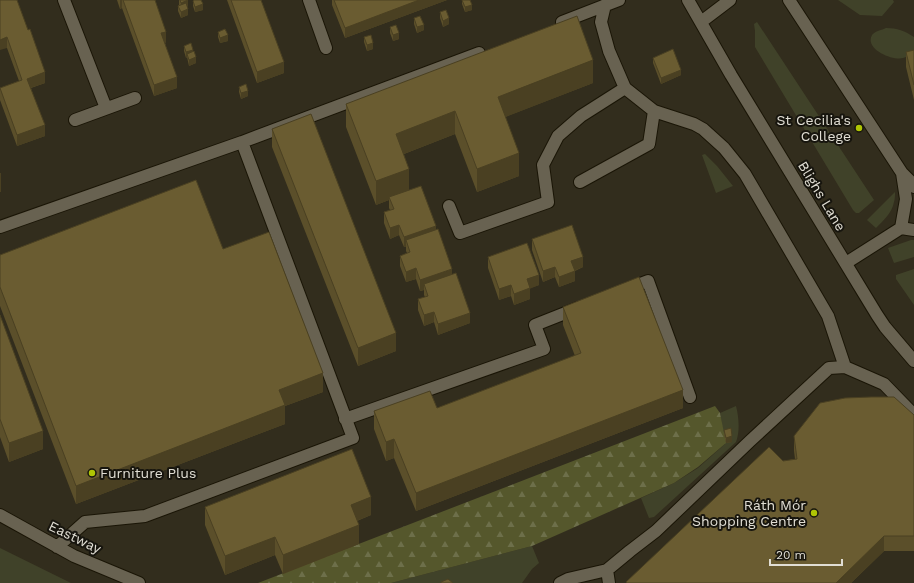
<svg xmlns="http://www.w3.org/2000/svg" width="914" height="583" viewBox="0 0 914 583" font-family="'Work Sans',sans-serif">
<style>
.green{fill:#404229}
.forest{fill:url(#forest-firs)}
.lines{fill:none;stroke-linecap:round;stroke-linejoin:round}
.minor-casing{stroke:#1a1506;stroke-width:14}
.minor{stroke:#686251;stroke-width:12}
.wall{fill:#5b4f2a}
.shaded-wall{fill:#4a4022}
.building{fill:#6a5c31;stroke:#4a4022}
.poi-dot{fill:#afc504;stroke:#17150e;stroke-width:1.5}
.labels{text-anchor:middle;stroke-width:4;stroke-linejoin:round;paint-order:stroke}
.poi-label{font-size:14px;fill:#e1ded4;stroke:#17150e;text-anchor:end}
.street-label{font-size:14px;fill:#e1ded4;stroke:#17150e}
</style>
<defs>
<pattern id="forest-firs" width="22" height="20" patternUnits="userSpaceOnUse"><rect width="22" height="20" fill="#55572c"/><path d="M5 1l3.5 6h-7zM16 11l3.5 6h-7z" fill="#6d6f4a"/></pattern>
</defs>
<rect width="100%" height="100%" fill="#322d1d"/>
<path class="green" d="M838,0H893L894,2L882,16L860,15Z
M757,22L874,200L859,213H856L853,210L755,47V31L754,24Z
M886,28C897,28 905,31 914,37V52C911,54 907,57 903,58C893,61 864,49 872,35C875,31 882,30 886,28Z
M705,154L717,166L733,186L716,193L702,155Z
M895,192C895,195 895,199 894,202C892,213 883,221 876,228L867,220Z
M911,240H914V257L894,263L888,248Z
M914,269V305L896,279V275Z
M736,406C739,418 740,431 736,442L654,517L649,518L641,498L674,483L698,468L725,444L720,413Z
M532,546L539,563L532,569L522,583H391Z
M0,548L71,583H0Z"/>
<path class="forest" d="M715,406L720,413L726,443L698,467L674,483L532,546L391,583H258Z"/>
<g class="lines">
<g class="minor-casing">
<path id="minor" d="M64,0L106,108
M309,0L326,48
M688,0L731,75L877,315L885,327L914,361
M789,0L902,173L911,182L914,187
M562,22L619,0
M701,22L730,0
M625,88L654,111L694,124L703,129L724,148L745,174L828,316L845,367
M75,120L135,98
M580,182L649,144L654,111
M449,206L460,233L548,202L543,165L558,136L581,116L625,88L609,51L601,22L605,5
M0,227L242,142
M901,228L906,199L902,173
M846,263L901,228L914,230
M627,289L648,281L690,397
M345,419L544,349L535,325L578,308
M0,515L74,556L139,583
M57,547L85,522L145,516L353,438L242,142L479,53
M607,570L609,583
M560,583L568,579L607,570L630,551L656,531L750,441L829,368L845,367L884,384L914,415"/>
</g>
<use href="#minor" class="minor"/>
</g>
<path class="wall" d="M0,0L45,83L31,88L45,136L17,146L0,100V88L19,81L7,48Z
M117,0H155L166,42L165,43L177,88L154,96L122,8L120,9Z
M179,0H188V6H187L188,15L181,18L178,11V6L179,5Z
M227,0H261L284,73L257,83Z
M332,0H447L345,38L332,5Z
M462,0H470L472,10L465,12L462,4Z
M193,1L203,10L195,12L193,6Z
M440,12L449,24L443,27L440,18Z
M414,18L424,30L417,33L414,24Z
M390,27L399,39L393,41L390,33Z
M218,32L228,41L220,43L218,37Z
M364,37L373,49L367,51L364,42Z
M184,46L193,51L196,63L189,66L187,57L186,58L184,51Z
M914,50V100L906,67V52Z
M653,58L681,75L661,84L653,63Z
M593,83L505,117L519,176L477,192L455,134L404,154L409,190L436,230L470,323L438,335L434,322L424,326L418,310V299L425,297L424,295V290L420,291L416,279L406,282L400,266V256L407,253L406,251V247H404L399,235L390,239L384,223V212L390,210L389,208V200L376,205L346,127V104Z
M239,87L248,96L241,99L239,92Z
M272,129L396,351L358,366L272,147Z
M532,239L583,267L575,271V281L559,287L555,277L543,282L532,250Z
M223,249L323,392L285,406V424L76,504L0,306V255Z
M488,257L539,285L530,288V299L514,305L511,296L499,300L488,268Z
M563,307L683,408L416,511L394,458L386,461L374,429V411L437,408L575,356L563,325Z
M0,315L43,449L9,462L0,437Z
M914,415V551H884L851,583H626V582L783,461L795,459L794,451V436Z
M724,430L732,442L726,443L724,435Z
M205,507L371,515L357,521L359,544L283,574L275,555L225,575L205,525Z"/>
<path class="shaded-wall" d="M120,0H122V8L120,9Z
M188,0V6L181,9V3Z
M419,0H447L345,38V28Z
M203,4V10L195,12V7Z
M472,5V10L465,12V7Z
M188,9V15L181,18V12Z
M449,18V24L443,27V21Z
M424,25V30L417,33V27Z
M166,32V42L161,44V33Z
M399,33V39L393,41V35Z
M228,35V41L220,43V38Z
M7,37V48L0,50V40Z
M373,43V49L367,51V45Z
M193,50V55L187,54V57L186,58V52Z
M196,57V63L189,66V60Z
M593,60V83L498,120V97Z
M284,62V73L257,83V72Z
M681,70V75L661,84V78Z
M45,72V83L27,89V79Z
M177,77V88L154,96V85Z
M248,91V96L241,99V93Z
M455,111V134L396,157V134Z
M45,125V136L17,146V135Z
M519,153V176L477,192V169Z
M409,169V192L389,197V200L376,205V181Z
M0,173H1V192H0Z
M399,225V235L390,239V228Z
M436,226V236L406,240V247H404V237Z
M583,257V267L571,272V261Z
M555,267V277L543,282V271Z
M416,268V279L406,282V272Z
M452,269V280L424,284V290L420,291V280Z
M575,271V281L559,287V277Z
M539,275V285L527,290V279Z
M511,285V296L499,300V289Z
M530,288V299L514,305V294Z
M434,312V322L424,326V315Z
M470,313V323L438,335V324Z
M396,333V351L358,366V348Z
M323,373V392L285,406V424L76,504V486L279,390Z
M683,390V408L416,511V493Z
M43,431V449L9,462V443Z
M732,436V442L726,443V438Z
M394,439V458L386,461V442Z
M371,497V515L351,523V505Z
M359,525V544L283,574V555Z
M884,536V551L851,583H836Z
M275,537V555L225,575V556Z"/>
<path class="building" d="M0,0H17L28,30L30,29L45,72L27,79L45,125L17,135L0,88L22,80L7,37L0,40Z
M123,0H155L166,32L161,33L177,77L154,85Z
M180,0H188L181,3Z
M194,0H201L203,4L195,7L193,1Z
M231,0H261L284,62L257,72Z
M334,0H419L345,28Z
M462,0H470L472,5L465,7Z
M186,3L188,9L181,12L178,6Z
M446,10L449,18L443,21L440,12Z
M420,16L424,25L417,27L414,18Z
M577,16L593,60L498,97L519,153L477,169L455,111L396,134L409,169L376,181L346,104Z
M396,25L399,33L393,35L390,27Z
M225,29L228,35L220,38L218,32Z
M371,35L373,43L367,45L364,37Z
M191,43L193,50L186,52L184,46Z
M673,49L681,70L661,78L653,58Z
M914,50V85L906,52Z
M194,51L196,57L189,60L187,54Z
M246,84L248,91L241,93L239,87Z
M311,114L396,333L358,348L272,129Z
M196,180L223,249L269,232L323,373L279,390L285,405L76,486L0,287V255Z
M421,186L436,226L404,237L399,225L390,228L384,212L394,209L389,197Z
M572,225L583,257L571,261L575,271L559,277L555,267L543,271L532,239Z
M438,229L452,269L420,280L416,268L406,272L400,256L410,252L406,240Z
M527,243L539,275L527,279L530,288L514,294L511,285L499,289L488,257Z
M456,273L470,313L438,324L434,312L424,315L418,299L428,296L424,284Z
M639,277L683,390L416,493L394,439L386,442L374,411L430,391L437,408L581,353L563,307Z
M0,315L43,431L9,443L0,419Z
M871,397H894L914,415V536H884L836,583H627L626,582L769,447L783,461L797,459L794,436L820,403L845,398Z
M731,428L732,436L726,438L724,430Z
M352,449L371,497L351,505L359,525L283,555L275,537L225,556L205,507Z
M448,579L453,583H441V582Z"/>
<g class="poi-dot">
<circle cx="859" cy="128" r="4"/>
<circle cx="92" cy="473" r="4"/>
<circle cx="814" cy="513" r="4"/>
</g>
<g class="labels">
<g class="poi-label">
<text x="851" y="125">St Cecilia's<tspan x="851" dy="16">College</tspan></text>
<text x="100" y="478" text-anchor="start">Furniture Plus</text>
<text x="806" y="510">Ráth Mór<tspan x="806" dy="16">Shopping Centre</tspan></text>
</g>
<g class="street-label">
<text transform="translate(822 196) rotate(59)" y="5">Blighs Lane</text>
<text transform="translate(75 537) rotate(26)" y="5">Eastway</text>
</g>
</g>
<path d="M770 559v6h72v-6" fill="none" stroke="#e1ded4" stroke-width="2"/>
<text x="776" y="559" font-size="12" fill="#e1ded4" stroke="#17150e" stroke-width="3" paint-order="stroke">20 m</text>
</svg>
